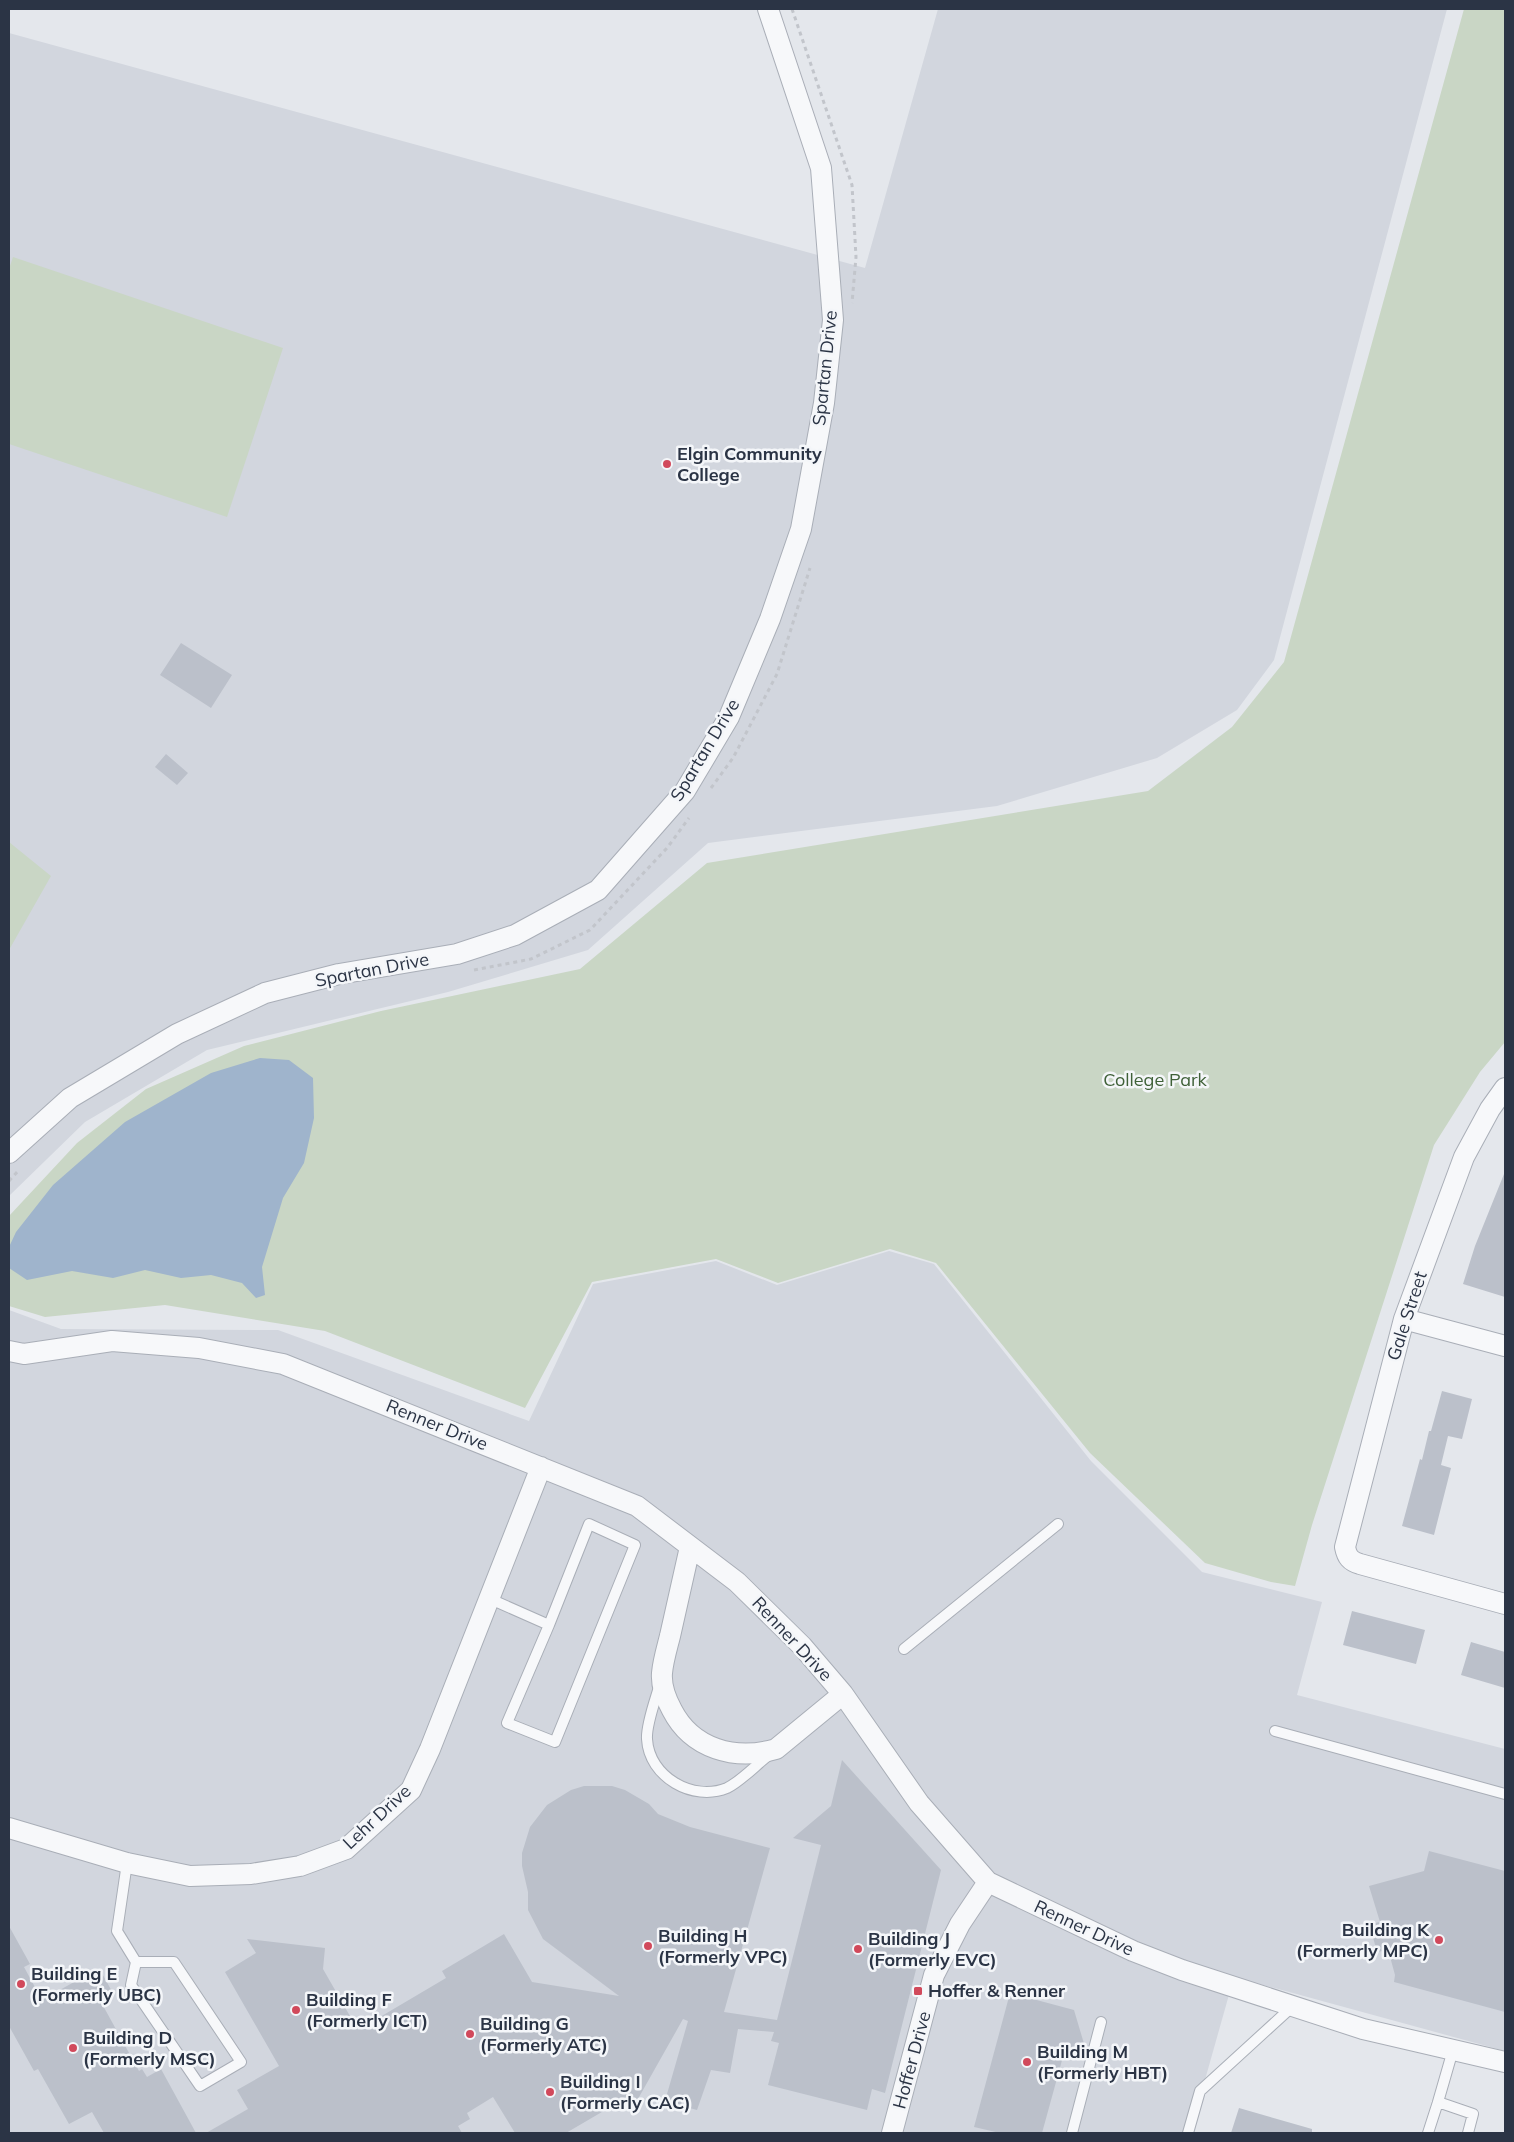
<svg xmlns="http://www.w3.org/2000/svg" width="1514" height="2142" viewBox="0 0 1514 2142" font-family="Mulish,sans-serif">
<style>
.built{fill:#d2d6de}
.green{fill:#c9d6c5}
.water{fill:#9fb4cc}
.building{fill:#bbc0ca}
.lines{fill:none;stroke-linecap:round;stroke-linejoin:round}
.lane-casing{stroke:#a9aeb7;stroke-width:12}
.street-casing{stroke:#a9aeb7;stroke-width:22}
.path{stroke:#c2c5cb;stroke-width:3;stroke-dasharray:4 4;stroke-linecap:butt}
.lane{stroke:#f7f8fa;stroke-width:10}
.street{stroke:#f7f8fa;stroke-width:20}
.poi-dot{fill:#d1495b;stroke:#f4f6f9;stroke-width:2}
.labels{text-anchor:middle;stroke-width:5;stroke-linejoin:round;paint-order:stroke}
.street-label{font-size:18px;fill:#2b3445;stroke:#f4f6f9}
.poi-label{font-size:18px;font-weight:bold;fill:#2b3445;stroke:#f4f6f9;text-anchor:start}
.park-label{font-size:18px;fill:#3f6138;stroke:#f4f6f9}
</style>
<rect width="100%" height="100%" fill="#e4e7ec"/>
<path class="built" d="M938,9H1447L1274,660L1237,710L1157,758L997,806L708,843L588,950L448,992L207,1050L85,1122L9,1196V33L865,268Z
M889,1251L934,1264L1091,1461L1202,1572L1322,1602L1297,1695L1505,1749V2051L1234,1977L1190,2133H9V1310L61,1329L278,1330L529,1421L593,1284L716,1261L777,1285Z"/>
<path class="green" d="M1464,9H1505V1042L1480,1072L1434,1145L1312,1525L1295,1586L1271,1582L1205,1563L1090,1453L936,1263L890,1249L778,1283L716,1259L592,1282L525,1408L325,1331L165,1305L45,1317L9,1306V1216L77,1143L146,1089L244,1046L381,1011L580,969L707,863L1148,791L1232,727L1284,662Z
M13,257L283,348L227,517L9,444V269Z
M9,842L51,876L9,950Z"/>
<path class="water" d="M260,1058L289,1060L313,1078L314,1118L304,1163L283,1198L262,1267L265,1295L256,1298L242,1283L211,1275L181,1278L145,1270L113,1278L72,1271L27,1280L9,1268V1247L16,1232L53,1185L125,1122L211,1073Z"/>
<path class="building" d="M181,643L232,675L211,708L160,675Z
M166,754L188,773L177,785L155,767Z
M1504,1174L1505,1175V1297L1463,1284L1475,1246Z
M1442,1391L1472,1399L1462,1439L1448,1436L1441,1465L1451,1468L1434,1535L1402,1526L1420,1459L1422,1460L1429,1431H1431Z
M1352,1611L1425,1630L1416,1664L1343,1645Z
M1471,1642L1505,1652V1688L1461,1675Z
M842,1760L941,1870L885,2093L872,2089L867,2110L768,2085L779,2043L771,2041L774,2032L738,2029L730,2073L711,2070L697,2110L665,2101L688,2021L683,2019L634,2106L619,2102L566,2133H515L493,2097L467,2113L470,2119L458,2126L462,2133H206L248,2109L237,2090L279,2066L225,1972L256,1953L247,1939L325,1948L323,1969L358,2030L446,1978L442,1971L504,1934L532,1982L619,1996L543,1939L528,1910V1892L522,1866V1853L530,1827L547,1805L571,1790L584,1786H612L625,1790L649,1804L658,1814L690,1827L770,1848L724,2012L777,2020L821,1845L793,1838L831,1806Z
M1429,1851L1505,1871V2012L1394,1982L1395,1975L1389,1953L1384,1954L1383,1951L1377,1952L1371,1930L1376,1928L1375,1923L1380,1922L1369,1886L1424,1871Z
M9,1926L30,1964L24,1967L42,2000L99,1968L114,1995L101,2002L139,2071L142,2069L147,2077L161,2069L196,2133H104L92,2112L69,2124L38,2069L34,2071L9,2026Z
M1010,1993L1074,2010L1085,2047L1064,2053L1042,2133H1000L974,2127Z
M1239,2108L1312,2129V2133H1231Z"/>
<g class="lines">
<g class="lane-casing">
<path id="lane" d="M488,1598L549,1625L507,1723L555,1742L635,1545L589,1524L549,1625
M904,1649L1058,1524
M659,1687C655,1701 646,1725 647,1739C649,1777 693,1802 727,1788C740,1782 757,1764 769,1755
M1275,1731L1505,1794
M127,1863L117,1931L136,1962H174L241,2062L200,2086L131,1985L136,1962
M1453,2050L1438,2102L1473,2114L1468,2133
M1072,2133L1101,2022
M1188,2133L1200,2091L1293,2006
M1428,2133L1438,2102"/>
</g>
<g class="street-casing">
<path id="street" d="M1505,1088L1490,1109L1464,1157L1404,1319L1345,1547C1347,1557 1350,1561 1360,1564L1505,1604
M9,1153L70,1098L177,1034L265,993L339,974L457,954L515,935L598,890L685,791L729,717L770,619L801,529L824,403L833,320L821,168L768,9
M1404,1319L1505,1346
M9,1351L24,1354L112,1341L199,1348L283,1364L637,1506L737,1582L802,1646L843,1694L919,1803L988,1882L1133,1951L1182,1970L1363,2029L1505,2062
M690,1547C683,1577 677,1606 670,1636C667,1648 663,1661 662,1673C661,1685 666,1699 672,1710C692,1749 735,1761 776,1749L843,1694
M9,1828L127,1863L190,1876L251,1874L300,1866L346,1849L411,1790L430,1749L541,1467
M892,2133L934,1975L960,1924L988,1882"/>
</g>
<path class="path" d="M792,9L852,185L856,257L852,303
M711,788L733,758L777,674L810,568
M474,970L531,959L590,930L667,848L689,818
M9,1181L19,1170"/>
<use href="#lane" class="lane"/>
<use href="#street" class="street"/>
</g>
<g class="poi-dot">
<circle cx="667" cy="464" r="5"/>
<circle cx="1439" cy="1940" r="5"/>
<circle cx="648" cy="1946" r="5"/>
<circle cx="858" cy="1949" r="5"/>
<circle cx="21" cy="1984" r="5"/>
<rect x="913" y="1986" width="10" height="10" rx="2.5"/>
<circle cx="296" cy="2010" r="5"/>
<circle cx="470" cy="2034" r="5"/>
<circle cx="73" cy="2048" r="5"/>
<circle cx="1027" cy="2062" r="5"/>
<circle cx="550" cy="2092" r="5"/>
</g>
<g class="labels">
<g class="street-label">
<text transform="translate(825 368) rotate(-84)" y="6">Spartan Drive</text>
<text transform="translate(705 750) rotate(-59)" y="6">Spartan Drive</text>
<text transform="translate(372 970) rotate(-11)" y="6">Spartan Drive</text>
<text transform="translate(1407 1316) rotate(-72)" y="6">Gale Street</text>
<text transform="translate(437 1425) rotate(22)" y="6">Renner Drive</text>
<text transform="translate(792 1639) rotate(47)" y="6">Renner Drive</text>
<text transform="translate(377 1817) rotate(-43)" y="6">Lehr Drive</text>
<text transform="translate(1084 1928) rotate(25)" y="6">Renner Drive</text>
<text transform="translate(912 2060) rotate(-75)" y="6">Hoffer Drive</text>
</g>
<g class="poi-label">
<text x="677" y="460">Elgin Community<tspan x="677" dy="21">College</tspan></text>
<text x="1429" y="1936" text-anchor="end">Building K<tspan x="1429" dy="21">(Formerly MPC)</tspan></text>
<text x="658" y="1942">Building H<tspan x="658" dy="21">(Formerly VPC)</tspan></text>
<text x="868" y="1945">Building J<tspan x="868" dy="21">(Formerly EVC)</tspan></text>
<text x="31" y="1980">Building E<tspan x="31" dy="21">(Formerly UBC)</tspan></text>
<text x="928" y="1997">Hoffer &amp; Renner</text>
<text x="306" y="2006">Building F<tspan x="306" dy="21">(Formerly ICT)</tspan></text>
<text x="480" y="2030">Building G<tspan x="480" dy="21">(Formerly ATC)</tspan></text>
<text x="83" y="2044">Building D<tspan x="83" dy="21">(Formerly MSC)</tspan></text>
<text x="1037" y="2058">Building M<tspan x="1037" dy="21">(Formerly HBT)</tspan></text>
<text x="560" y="2088">Building I<tspan x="560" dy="21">(Formerly CAC)</tspan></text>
</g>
<g class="park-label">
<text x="1155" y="1086">College Park</text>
</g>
</g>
<rect width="1514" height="2142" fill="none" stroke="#2b3445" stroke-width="20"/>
</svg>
